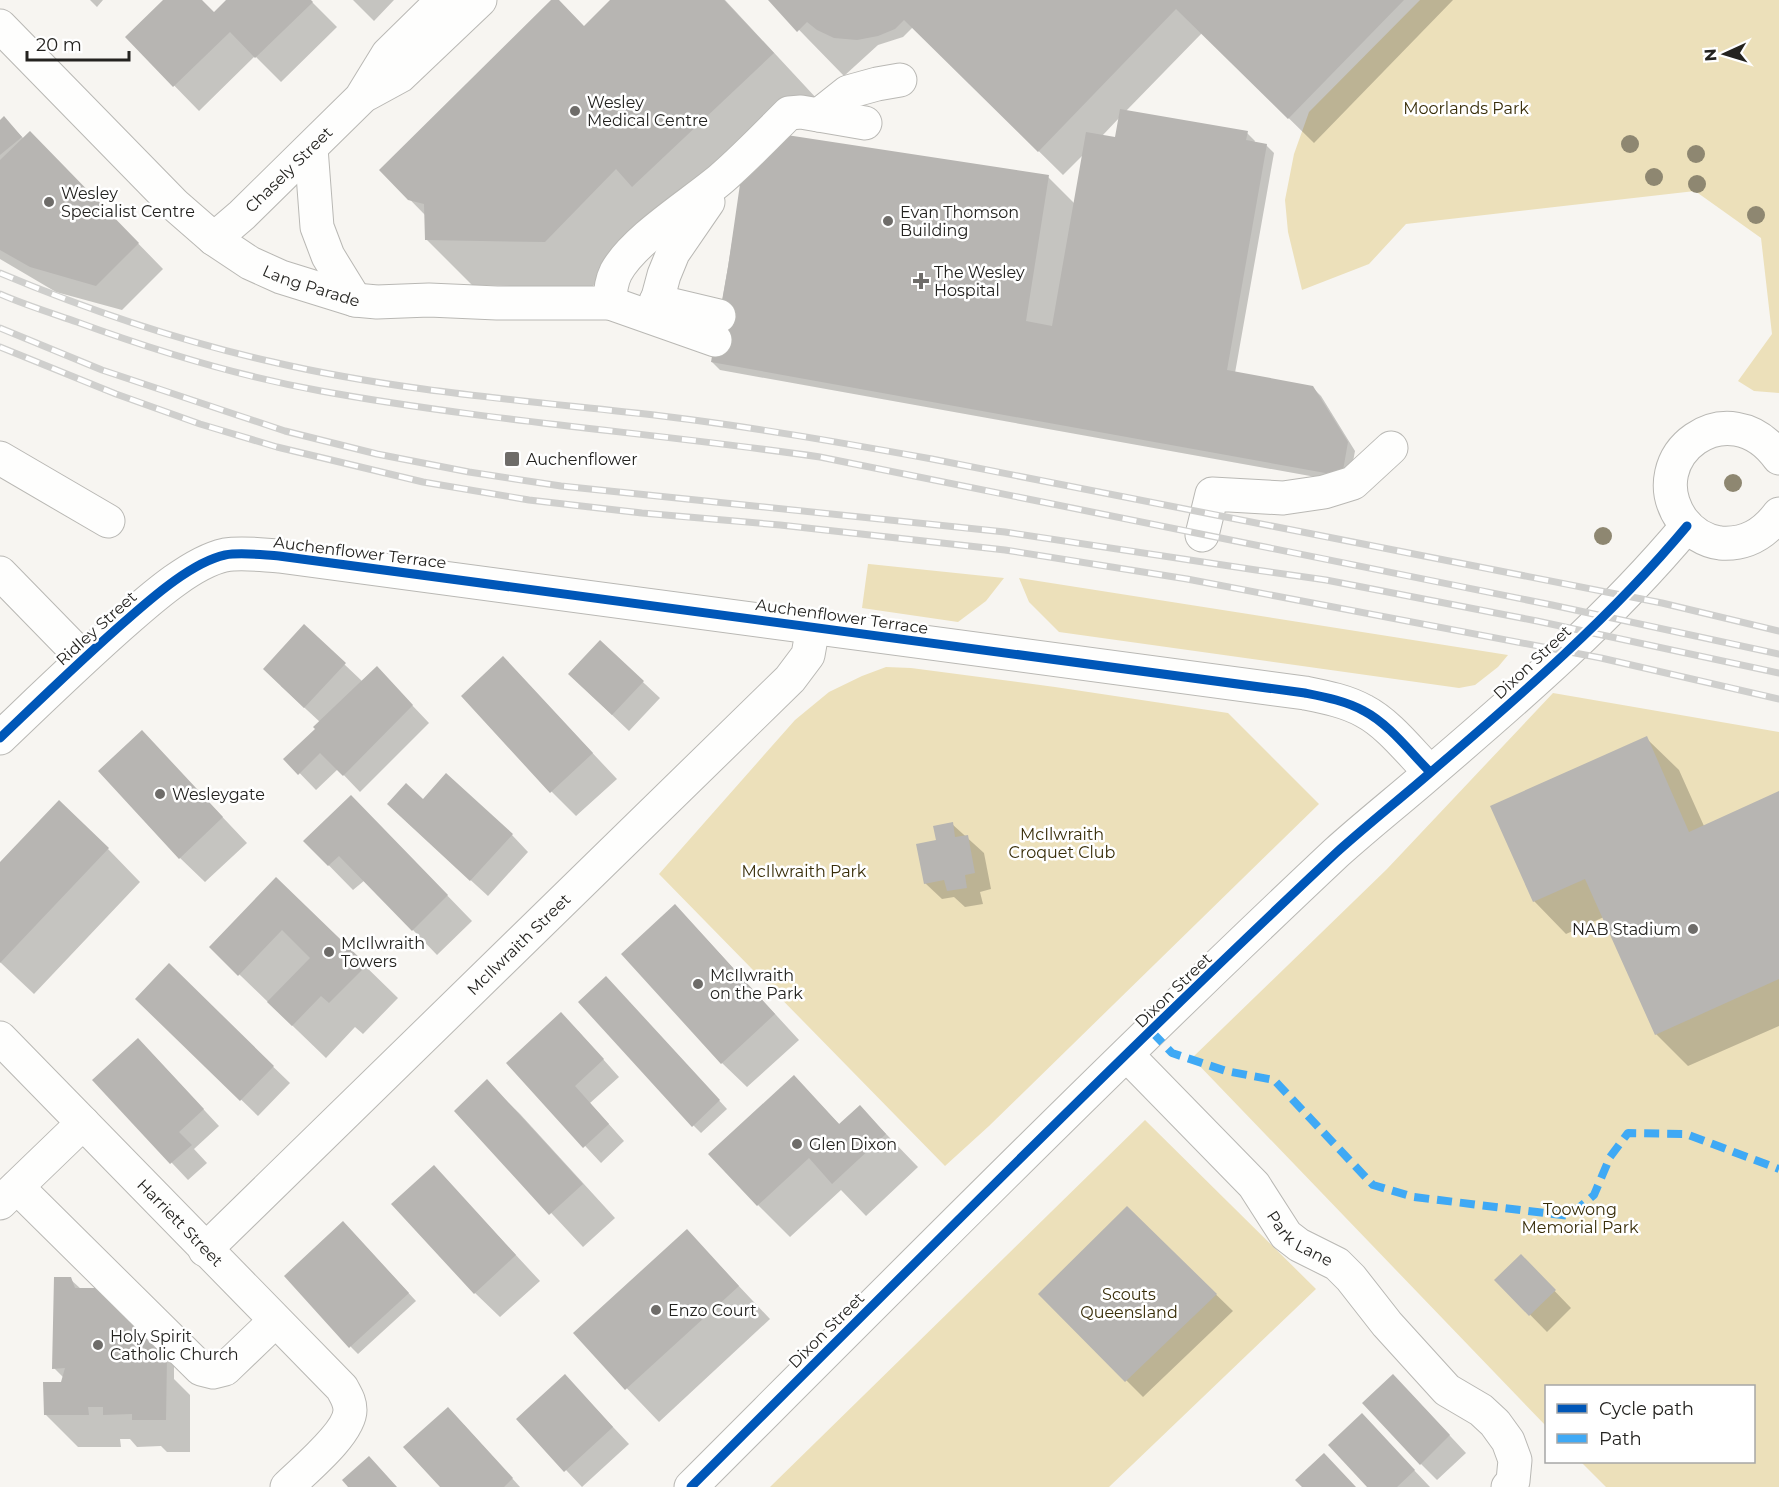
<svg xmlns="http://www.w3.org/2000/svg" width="1779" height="1487" viewBox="0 0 1779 1487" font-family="Montserrat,sans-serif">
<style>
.green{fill:#ece0ba}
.shadow{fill:#0003;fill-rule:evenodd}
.building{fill:#b7b5b2}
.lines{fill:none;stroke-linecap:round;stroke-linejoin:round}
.minor-casing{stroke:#b9b8b4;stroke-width:35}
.minor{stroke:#fefefd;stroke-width:33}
.rail-casing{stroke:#cfcfcd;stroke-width:7}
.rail{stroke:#fff;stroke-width:4.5;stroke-dasharray:14;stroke-linecap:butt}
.quiet{stroke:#3fa9f5;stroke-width:8;stroke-dasharray:15 8;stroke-linecap:butt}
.cycleway-casing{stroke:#fff;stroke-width:13}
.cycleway{stroke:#0057b8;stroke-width:9}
.tree{fill:#8e8771}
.poi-dot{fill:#6e6c69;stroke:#fff;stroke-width:2}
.labels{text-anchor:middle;stroke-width:5;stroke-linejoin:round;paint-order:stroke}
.poi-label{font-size:16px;fill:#242320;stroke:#fff;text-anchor:start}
.park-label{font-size:16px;fill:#382d08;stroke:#fff}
.street-label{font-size:16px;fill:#242320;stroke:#fff}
</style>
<rect width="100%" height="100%" fill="#f7f5f1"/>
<path class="green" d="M1420,0H1779V393L1754,391L1738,381L1772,334L1761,238L1695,191L1406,224L1369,264L1302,290L1288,232L1285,200L1294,154L1309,112Z
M868,564H869L1004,578L986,601L958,622L862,608Z
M1019,578L1508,655L1498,667L1475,685L1459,688L1059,632L1029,602Z
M886,667L911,668L1055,687L1228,713L1319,804L989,1126L945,1166L659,874L795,720L829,692L862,676Z
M1553,693L1779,732V1487H1606L1581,1462H1754V1386H1546V1426L1192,1058L1387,869Z
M1145,1120L1316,1289L1109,1487H770Z"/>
<path class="shadow" d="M90,0H103L97,7Z
M165,0H200L214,14L228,0H310L337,27L281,82L255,56L199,111L127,37Z
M353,0H394L374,21Z
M553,0H556L584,28L612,0H725L818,100L781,136L1048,177L1075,204L1084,154L1063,175L913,27L903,37L878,45L844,76L770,0H1453L1314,143L1202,33L1126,111L1247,133L1255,141L1254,143L1266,145L1274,153L1235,373L1312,387L1321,396L1355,451L1349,483L720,370L712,362L744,171L624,252L591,288L472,285L426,239V216L381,170ZM1120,117L1117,138L1102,136Z
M4,118L24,139L55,158L163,269L122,310L56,292L0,259V122Z
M600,642L660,698L629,731L587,691Z
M503,658L617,779L576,816L551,791Z
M344,664L363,682L393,685L429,723L360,792L338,769L316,790L286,759L317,729L320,722L281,686Z
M142,732L247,843L205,882L180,858Z
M1646,738L1679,770L1704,826L1779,792V1026L1688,1066L1656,1034L1604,917L1566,934L1534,901Z
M423,801L512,835L528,852L488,896L406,821Z
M376,822L472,921L437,955L365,880L353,890L305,841Z
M952,824L984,853L991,889L980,892L983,904L965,907L954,897L942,899L925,883L938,841Z
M108,849L140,882L34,994L0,962V864Z
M276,879L398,998L363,1034L355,1027L326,1058L211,947Z
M699,931L799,1040L747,1087L722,1063Z
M169,966L290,1083L258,1116L137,999Z
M614,986L727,1109L701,1133L693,1125Z
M578,1031L619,1077L590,1103L624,1141L601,1163L508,1063Z
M154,1056L219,1126L194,1149L207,1163L188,1180L94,1080Z
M794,1077L840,1125L860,1107L918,1167L866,1216L841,1190L790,1237L758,1205Z
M487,1082L520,1114L615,1218L583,1247L456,1111Z
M434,1167L540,1281L500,1317L475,1293Z
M1127,1208L1233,1311L1143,1397L1040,1294Z
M351,1231L416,1301L358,1354L351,1347Z
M687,1231L770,1319L659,1422L575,1334Z
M1521,1256L1571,1308L1547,1332L1496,1280Z
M70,1279L81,1289L131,1322L174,1366V1379L190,1395V1452H167L161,1446L137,1447L130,1439H120L121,1447H78L45,1414L64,1378L54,1368Z
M581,1393L629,1444L582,1487L518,1419Z
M1410,1393L1466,1453L1437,1480L1421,1464Z
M464,1425L520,1487H442Z
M1378,1432L1430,1487H1369Z"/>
<path class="building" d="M163,0H202L214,12L226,0H311L313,2L255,58L230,32L173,87L125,37Z
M551,0H559L584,26L610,0H724L774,53L632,187L616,169L545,242L425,240L424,204L408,200L379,170Z
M768,0H1404L1288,119L1176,9L1038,152L904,20L895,29L878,36L857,40L834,38L817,30L807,22L797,32Z
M1120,109L1248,131L1246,140L1267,144L1227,370L1313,386L1348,442L1342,476L711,362L728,267L748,129L1049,175L1026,321L1052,326L1086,132L1115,137Z
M4,116L22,137L0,155V120Z
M30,131L139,243L96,286L30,267L0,250V160Z
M304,624L346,663L304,708L263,669Z
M600,640L644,681L612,715L568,674Z
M503,656L593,753L550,793L461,696Z
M377,666L413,705L343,776L320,753L298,775L283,759L315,729L313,727Z
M142,730L223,817L179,859L98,771Z
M1647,736L1689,832L1779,791V979L1655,1035L1585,879L1533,902L1490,806Z
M446,773L513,834L470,881L387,804L406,783L423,799Z
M351,795L448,895L412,931L339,856L328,866L303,841Z
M59,800L109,848L0,963V862Z
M953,822L955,837L968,835L975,873L965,875L967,888L947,891L944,880L924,884L916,844L936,840L933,826Z
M276,877L367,965L329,1003L321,996L292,1026L267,1002L310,958L282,930L238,976L209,947Z
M675,904L775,1014L721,1064L621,954Z
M169,963L274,1066L240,1101L135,999Z
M606,976L720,1100L692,1127L578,1002Z
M561,1012L604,1059L575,1086L609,1124L583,1148L506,1063Z
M138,1038L204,1109L179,1132L192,1145L170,1164L92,1080Z
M794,1075L839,1124L860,1105L886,1134L832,1184L809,1158L757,1206L708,1154Z
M487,1079L583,1184L549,1215L454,1111Z
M434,1165L516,1255L474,1294L391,1204Z
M1127,1206L1217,1294L1125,1382L1038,1294Z
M343,1221L409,1293L349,1348L284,1276Z
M687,1229L739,1286L625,1390L573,1333Z
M1521,1254L1556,1290L1529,1316L1494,1280Z
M54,1277H71L75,1288H99L167,1356L166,1420H132V1414L103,1415V1407H88L89,1415H44L43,1382H61L65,1368L52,1369Z
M565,1374L613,1427L564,1472L516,1419Z
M1393,1374L1450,1435L1420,1465L1362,1403Z
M448,1407L513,1478L504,1487H440L403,1447Z
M1362,1413L1415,1470L1397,1487H1367L1328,1445Z
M1324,1453L1356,1487H1302L1295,1480Z
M369,1456L397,1487H348L342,1480Z"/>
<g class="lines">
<g class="minor-casing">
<g id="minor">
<path id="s1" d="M0,26L175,205L214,239L250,263L281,277L355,300L377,302L429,300L497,303H610L715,340"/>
<path d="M367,94L400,76L480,0"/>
<path d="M819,115L848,92L877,84L900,80"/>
<path d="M311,148L317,227L328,256L355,300"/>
<path id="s2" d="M214,239L242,215L361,98L388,54L443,0"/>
<path d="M656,301L719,316"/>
<path d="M657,301L664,275L673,253L708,202"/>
<path d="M610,303C610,292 611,282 616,272C634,239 693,203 722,178C746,157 767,135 789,113L801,112L865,123"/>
<path d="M0,458L108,521"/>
<path d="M1779,458C1729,388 1638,456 1682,520C1691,532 1705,541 1720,543C1746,545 1764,534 1779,514"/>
<path d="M1202,535L1212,494L1283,498L1324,492L1353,483L1391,448"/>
<path d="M0,573L83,658"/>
<path d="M0,738C43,697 85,656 130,617C154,596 193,562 225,555C242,552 262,555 279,556L1305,693C1325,697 1346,701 1364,711C1389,724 1410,752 1430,772"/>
<path id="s3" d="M0,1038L342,1388C346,1396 350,1401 350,1410C350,1433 303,1471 287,1487"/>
<path id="s4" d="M1127,1055L1254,1185L1286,1235L1299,1245L1337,1264L1351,1278L1387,1324L1447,1390L1481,1410L1495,1423L1508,1441L1515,1460L1513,1481L1508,1487"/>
<path d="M17,1187L201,1369L213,1372L225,1369L275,1321"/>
<path d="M0,1203L83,1123"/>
<path id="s5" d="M205,1250L790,679L808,655L813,627"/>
<path d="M691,1487C904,1274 1117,1059 1336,853C1367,825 1400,799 1431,772C1521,695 1611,617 1687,526"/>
</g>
</g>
<use href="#minor" class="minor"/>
<g class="rail-casing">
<path id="rail" d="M0,273C88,310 179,341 273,362C401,392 532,401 662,416C753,427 843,443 932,459L1662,603L1779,631
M0,294C25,305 51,313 77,322C156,351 238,376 321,391C486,421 655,433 820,457L1552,605L1779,654
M0,328L102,370L285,431L377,454L469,472L561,486L1005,532L1256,570L1326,580L1537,621L1779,673
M0,347L116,394L200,424L277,447L423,482L529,500L642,513L780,525L1005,550L1187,579L1601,658L1779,699"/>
</g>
<use href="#rail" class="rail"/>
<path class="quiet" d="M1152,1032L1172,1053L1226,1071L1274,1080L1373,1185L1414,1197L1569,1216L1594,1195L1610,1157L1628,1133L1686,1134L1779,1169"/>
<g class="cycleway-casing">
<path id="cycleway" d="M0,738C43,697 85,656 130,617C154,596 193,562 225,555C242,552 262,555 279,556L1305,693C1325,697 1346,701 1364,711C1389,724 1410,752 1430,772
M691,1487C904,1274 1117,1059 1336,853C1367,825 1400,799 1431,772C1521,695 1611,617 1687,526"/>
</g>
<use href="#cycleway" class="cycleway"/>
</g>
<g class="tree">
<circle cx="1630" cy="144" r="9"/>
<circle cx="1696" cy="154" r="9"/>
<circle cx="1654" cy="177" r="9"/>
<circle cx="1697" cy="184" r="9"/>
<circle cx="1756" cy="215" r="9"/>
<circle cx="1733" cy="483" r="9"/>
<circle cx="1603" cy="536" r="9"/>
</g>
<g class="poi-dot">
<circle cx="575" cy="111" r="6"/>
<circle cx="49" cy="202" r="6"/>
<circle cx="888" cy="221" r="6"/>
<path d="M918 272h6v6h6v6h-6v6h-6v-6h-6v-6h6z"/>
<rect x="504" y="451" width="16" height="16" rx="3"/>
<circle cx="160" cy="794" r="6"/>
<circle cx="1693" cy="929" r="6"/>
<circle cx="329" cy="952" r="6"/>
<circle cx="698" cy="984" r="6"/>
<circle cx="797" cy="1144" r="6"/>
<circle cx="656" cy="1310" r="6"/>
<circle cx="98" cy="1345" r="6"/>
</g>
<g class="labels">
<g class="poi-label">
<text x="587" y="108">Wesley<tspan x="587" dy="18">Medical Centre</tspan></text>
<text x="61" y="199">Wesley<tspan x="61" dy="18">Specialist Centre</tspan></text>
<text x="900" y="218">Evan Thomson<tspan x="900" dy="18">Building</tspan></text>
<text x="934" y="278">The Wesley<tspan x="934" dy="18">Hospital</tspan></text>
<text x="526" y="465">Auchenflower</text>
<text x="172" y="800">Wesleygate</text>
<text x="1681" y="935" text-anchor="end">NAB Stadium</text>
<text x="341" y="949">McIlwraith<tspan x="341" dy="18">Towers</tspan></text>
<text x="710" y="981">McIlwraith<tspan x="710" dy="18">on the Park</tspan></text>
<text x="809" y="1150">Glen Dixon</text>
<text x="668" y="1316">Enzo Court</text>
<text x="110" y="1342">Holy Spirit<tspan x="110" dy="18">Catholic Church</tspan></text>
</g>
<g class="park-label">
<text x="1466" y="114">Moorlands Park</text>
<text x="1062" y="840">McIlwraith<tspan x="1062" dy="18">Croquet Club</tspan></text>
<text x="804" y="877">McIlwraith Park</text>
<text x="1580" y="1215">Toowong<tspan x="1580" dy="18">Memorial Park</tspan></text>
<text x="1129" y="1300">Scouts<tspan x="1129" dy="18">Queensland</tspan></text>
</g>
<g class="street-label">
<text dy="6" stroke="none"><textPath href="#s2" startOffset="102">Chasely Street</textPath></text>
<text dy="6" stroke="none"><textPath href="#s1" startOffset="411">Lang Parade</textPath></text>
<text transform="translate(360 552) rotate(7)" y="6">Auchenflower Terrace</text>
<text transform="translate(842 616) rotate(8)" y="6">Auchenflower Terrace</text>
<text transform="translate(96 628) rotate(-42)" y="6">Ridley Street</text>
<text transform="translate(1532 662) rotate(-43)" y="6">Dixon Street</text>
<text dy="6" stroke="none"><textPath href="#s5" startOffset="438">McIlwraith Street</textPath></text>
<text transform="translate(1173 990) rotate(-44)" y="6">Dixon Street</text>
<text dy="6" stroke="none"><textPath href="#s3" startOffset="258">Harriett Street</textPath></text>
<text dy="6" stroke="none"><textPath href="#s4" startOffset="254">Park Lane</textPath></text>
<text transform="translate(826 1330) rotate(-45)" y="6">Dixon Street</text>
</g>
</g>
<rect x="1545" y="1385" width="210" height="78" fill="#ffffff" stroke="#a7a7a6" stroke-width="1.5"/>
<rect x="1557" y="1404" width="30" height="9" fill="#0057b8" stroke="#a7a7a6" stroke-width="1.5"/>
<text x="1599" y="1415" font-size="18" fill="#242320">Cycle path</text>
<rect x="1557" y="1434" width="30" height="9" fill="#3fa9f5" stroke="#a7a7a6" stroke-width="1.5"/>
<text x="1599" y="1445" font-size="18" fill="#242320">Path</text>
<g transform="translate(1725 54) rotate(266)" stroke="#ffffff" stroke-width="4.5" paint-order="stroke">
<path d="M0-4.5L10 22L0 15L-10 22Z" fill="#242320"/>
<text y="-9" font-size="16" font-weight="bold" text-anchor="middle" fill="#242320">N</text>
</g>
<path d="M27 51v9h102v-9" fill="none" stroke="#242320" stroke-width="3"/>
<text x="36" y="51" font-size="18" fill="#242320" stroke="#ffffff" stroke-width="4.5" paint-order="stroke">20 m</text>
</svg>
